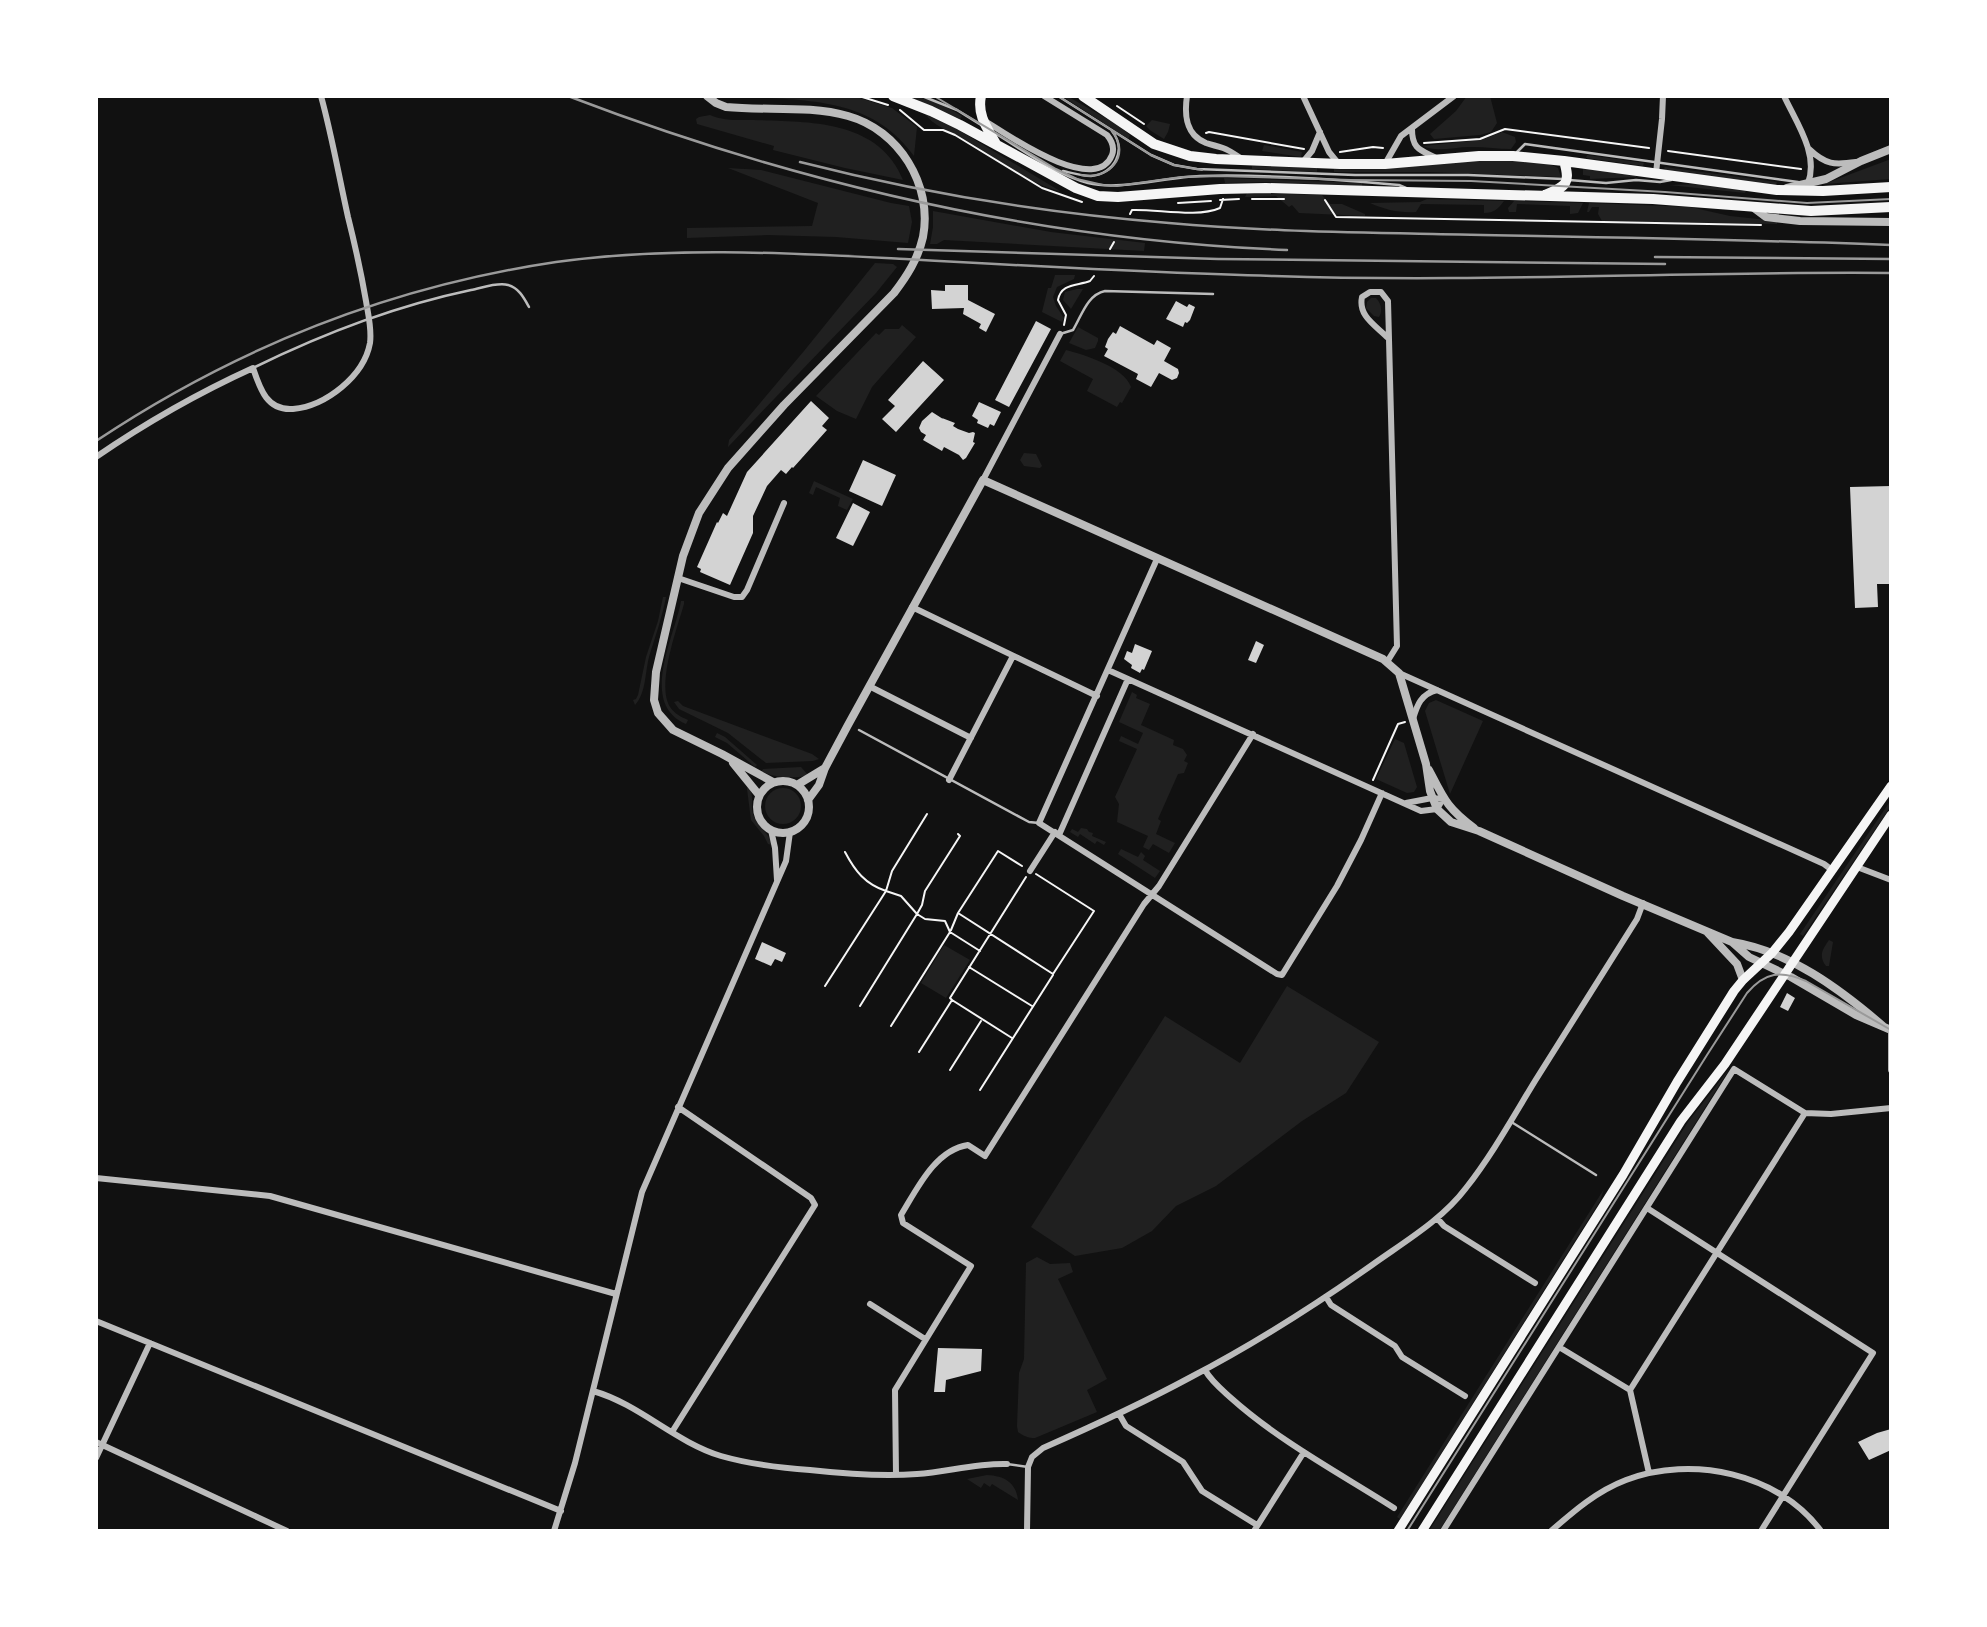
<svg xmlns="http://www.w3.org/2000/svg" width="1987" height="1627" viewBox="0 0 1987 1627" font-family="Roboto,sans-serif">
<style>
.green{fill:#202020}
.building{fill:#d3d3d3}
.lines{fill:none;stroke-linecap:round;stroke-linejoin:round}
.path{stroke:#f5f5f5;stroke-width:2}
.service{stroke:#bcbcbc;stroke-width:2.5}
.minor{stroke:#bcbcbc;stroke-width:6}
.tertiary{stroke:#bcbcbc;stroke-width:8}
.secondary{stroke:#f5f5f5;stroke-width:9}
.primary{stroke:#f5f5f5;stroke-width:10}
.tram{stroke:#9a9a9a;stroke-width:2}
.rail{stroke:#9a9a9a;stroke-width:2.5}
</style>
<rect width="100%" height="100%" fill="#111"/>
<path class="green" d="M733,96H853L892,108L917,127L914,156C870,94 800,101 733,96Z
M907,96C925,96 947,107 962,116L960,119Z
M1062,96H1067L1116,124L1130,135L1128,139Z
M1467,96H1490L1497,123L1491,132L1480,135L1434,139L1430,134L1456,111Z
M925,114L955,128L1060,191C1034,187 987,152 962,138C953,132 941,129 933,122C932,122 926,115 925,114Z
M710,115C723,121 739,120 753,120C807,122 879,119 903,180L845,168L773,150L774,146L697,124L696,119L699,117Z
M1152,120L1170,124L1168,132L1164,139L1151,131L1146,126Z
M1502,132L1515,137L1516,142L1511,149C1498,149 1486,147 1473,147C1457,146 1437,153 1423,146L1481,140Z
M1264,145L1302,152L1301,157L1262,151Z
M1587,155L1644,163L1643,166L1586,158Z
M1891,159V179L1824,184Z
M1480,161C1502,161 1538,157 1558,168L1561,177L1430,172H1334V169C1383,171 1431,163 1480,161Z
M1252,166L1317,168V172L1252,169Z
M1665,167L1777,182L1775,187L1666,170L1664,168Z
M728,168L761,170L891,203L909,206L912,222L908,243L836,237L768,235L687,238V228L812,226L818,203Z
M1583,168L1637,175L1636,177L1590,179V176L1583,175Z
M1224,178L1362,183V186L1264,182L1225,183Z
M1699,184L1746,191L1745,193L1669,185Z
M1247,193L1322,195L1330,204H1342L1365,214V216L1299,213L1292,205L1289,207L1276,196L1245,197Z
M1427,199L1504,201C1498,209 1494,213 1484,213V205L1421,204L1416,212C1399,213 1386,210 1370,203L1420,202Z
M1514,201L1583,203L1578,213L1570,214V206L1517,204L1516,212H1509L1508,208Z
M1589,203L1690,207L1730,216L1777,221V224L1602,221L1598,214L1599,207H1592L1589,212H1587Z
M933,211L1051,232L1145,243L1144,251L944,240L937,244H930L933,227Z
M875,263L893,264L897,267L876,293L728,447L729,440L804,351Z
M1055,275H1075L1074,279L1057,287L1053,297L1056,306L1064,318L1062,322L1042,312L1048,288H1051Z
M1077,289H1083L1071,309L1063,300L1065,292Z
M1371,298H1376C1381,303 1383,311 1379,317L1374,316L1366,308L1367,302Z
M902,325L916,337L872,387L856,419L837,411L816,396L876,333L879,335L885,329H899Z
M1078,327L1098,338V341L1095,348L1086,350L1069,343Z
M1066,350C1085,355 1124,367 1131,387L1122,403L1120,402L1117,407L1087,391L1093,379L1060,361Z
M1024,453L1036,454L1042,466L1040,468L1024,466L1020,460Z
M814,481L853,499L847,510L838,506L840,498L816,487L813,495L809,493Z
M663,597H666C662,618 655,637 649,657C645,673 646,693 635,705L633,700L636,699L638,695L646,657L658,621Z
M681,601H684V604C677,629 656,684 670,707C675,714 681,717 688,720L686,724C638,704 675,636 681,601Z
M1132,692L1137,695L1136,698L1150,704L1141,725L1174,740L1173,745L1183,749L1187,755L1184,761L1188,763L1184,773L1178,774L1158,819L1161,821L1156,834L1175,843L1169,853L1153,844L1149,850L1143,847L1148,836L1117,822L1119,804L1115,797L1137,749L1119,741L1121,736L1138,744L1143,733L1119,722Z
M1436,700L1483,721L1450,794L1425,711L1429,703Z
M678,701L683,706L812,754L819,759L813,761L766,763L728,733L679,709L674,702Z
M717,733L725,737L757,765L755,767L727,743L715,737Z
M1395,739L1404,743L1417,787L1414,792L1407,793L1376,779Z
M801,767L808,775C798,779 771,778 762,771L763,769Z
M748,785C755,795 750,804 753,814C757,827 769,832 772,845L768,844L764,836L751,820L747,789Z
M765 806a18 18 0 1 1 36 0a18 18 0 1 1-36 0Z
M1891,800V806L1803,936L1800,934Z
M1081,828L1087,829L1089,832L1093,833L1092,836L1106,842L1104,845L1097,841L1095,844L1080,834L1078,837L1070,832L1072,829L1078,832Z
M1121,849L1138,857L1141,852L1145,856L1143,860L1160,871L1155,878L1118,854Z
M1829,940L1833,942L1829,966H1826C1818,955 1823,949 1829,940Z
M944,945L970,960L946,998L921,983Z
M1287,986L1379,1042L1346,1093L1302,1121L1216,1186L1176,1206L1152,1231L1122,1248L1075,1256L1031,1227L1165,1016L1240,1063Z
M1730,1068L1439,1531H1429L1688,1122Z
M1604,1189L1600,1201L1400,1519L1397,1517Z
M1037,1257L1050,1264L1070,1263L1073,1272L1058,1279L1107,1379L1087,1390L1097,1412L1035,1438C1028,1438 1024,1436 1018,1432L1017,1426L1019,1373L1024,1359L1026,1263Z
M987,1475C1004,1476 1016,1482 1018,1500L992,1484L990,1487L984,1483L981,1488L967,1479Z"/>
<path class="building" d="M945,285H968V300L995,314L986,332L979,328L981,324L963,314L964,308L932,309L931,290L945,291Z
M1176,301L1187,307L1189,304L1195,307L1190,320L1187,323L1185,322L1183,327L1166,319Z
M1036,321L1051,329L1009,407L995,400Z
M1120,326L1154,345L1157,340L1171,348L1164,361L1178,369L1179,373L1177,378L1172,380L1159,373L1151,387L1136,379L1138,374L1104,356L1108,349L1105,347L1108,339L1113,332L1116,334Z
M923,361L944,380L896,432L882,419L895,406L888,400Z
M811,401L829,418L822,426L827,430L793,468L792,467L786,474L781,470L767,486L753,516V533L730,585L700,572L701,569L697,567L717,522L718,523L723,513L727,516L747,472Z
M979,402L1001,412L994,426L990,424L988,428L977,423L978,420L972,416Z
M932,412L943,419L942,418L955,423L953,426L958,429L969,433L973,432L975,433L973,442L975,443L966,458L963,460L959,455L944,447L942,451L923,440L926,435L921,432L919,428L922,421Z
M863,460L896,475L882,506L849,491Z
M1891,486V584H1877L1878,607L1855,608L1850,487Z
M853,503L870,512L853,546L836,538Z
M1256,641L1264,645L1256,663L1248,660Z
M1135,644L1152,651L1144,670L1142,669L1140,673L1131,668L1132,665L1124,659L1127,651L1132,653Z
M762,942L786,953L782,962L775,959L771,966L755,959Z
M1787,993L1795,998L1788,1011L1780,1007Z
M938,1348L982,1349L981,1371L946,1380L945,1392H934Z
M1891,1429V1450L1869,1460L1858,1442L1877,1433Z"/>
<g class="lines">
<path class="path" d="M859,96L888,105
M1117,106L1144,124
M900,110L924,130H943L955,135L1042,188L1082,202
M1206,133L1209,132L1304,149
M1424,143L1480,139L1505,129L1649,148
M1668,151L1801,169
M1340,152L1373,147L1383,148
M1252,199H1284
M1220,200L1239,199
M1325,200L1336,217L1761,225
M1178,203L1211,201
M1130,214L1132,210C1158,209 1197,218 1220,208L1223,199
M1110,249L1114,242
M1064,325L1066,315L1058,300C1061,283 1077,286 1090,281L1094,276
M1373,780L1398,724L1405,722
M845,852C855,871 865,884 886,891L892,871L927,814
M958,913L998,851L1022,866
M951,930L958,913L1053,974L1094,911L1036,874
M969,967L1032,1006
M825,986L886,891L901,896L917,914L922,905L925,891L960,836L958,834
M952,1000L950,998L1026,877
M860,1006L917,914L925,919L945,921L950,932
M891,1026L950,932L980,951
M919,1052L952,1000L1012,1038
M950,1070L981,1021
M980,1090L1053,975"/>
<path class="service" d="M922,96L957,110L981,125
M1058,96L1151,155L1174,165L1197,169L1355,175H1468L1563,179
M993,132C1023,150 1054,174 1088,183C1119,191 1166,177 1200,176C1266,174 1333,179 1399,185L1406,188
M1517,152L1525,144L1798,182
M1063,171C1072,173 1082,176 1091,176C1115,174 1127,150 1112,131
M1569,180L1606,183L1636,180L1660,182L1671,180
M1060,334L1073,330C1082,315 1087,295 1105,291L1213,294
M253,368C322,334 395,306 471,290C482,288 497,282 508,285C519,288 524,298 529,307
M859,730L1029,822L1039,823
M1513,1123L1596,1175
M1007,1464L1028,1467"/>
<path class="minor" d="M1187,96C1184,116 1186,135 1206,143C1212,145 1217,146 1223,148C1229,150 1236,155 1242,159
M1303,96L1329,152L1338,163
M1784,96C1796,122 1819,154 1808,183
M985,121C1006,134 1096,197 1112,155C1115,147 1112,141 1107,135L1044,96
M1412,129C1412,149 1420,150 1436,158
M1809,149C1826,165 1834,165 1856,162
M1302,163L1312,151L1320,132
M1385,164L1401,136L1454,96
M1656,173L1662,119L1663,96
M96,457C147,422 196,394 253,368C260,389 267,411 293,409C326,406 364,376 370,343C372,329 368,314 366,301C361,272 355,245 348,217C339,177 332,136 321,96
M983,480L1060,334
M1157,559L1039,823L1277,974L1282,975L1337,886L1361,840L1382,793
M678,578L734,597H742L747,590L784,503
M912,607L1097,696
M1387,662L1397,646L1388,301L1381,292H1370L1362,297C1358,316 1375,325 1388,338
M1108,670L1421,811L1437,809L1443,799L1432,798L1406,803
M1399,673L1824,864L1832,870
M869,686L971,738
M1413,719C1417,705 1421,694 1437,690
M949,780L1013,656
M771,830L775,848L777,880
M1059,835L1128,679
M1857,867L1891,880
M1030,871L1055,832
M1891,1030V1070
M96,1178L270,1196L616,1294
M1647,1208L1873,1353L1761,1531
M1437,1218L1444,1226L1535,1283
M1326,1297L1331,1305L1395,1346L1402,1357L1465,1396
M870,1304L925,1339
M96,1321L561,1511
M1559,1347L1630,1390L1649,1473
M1205,1370C1211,1381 1221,1389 1231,1398C1279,1441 1339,1473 1394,1508
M1630,1390L1805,1113
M593,1391C639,1404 675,1442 721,1456C749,1464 781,1468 810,1470C846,1474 881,1477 917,1474C947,1472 976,1463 1007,1464
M1119,1414L1126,1426L1183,1462L1202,1491L1257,1525
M672,1432L815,1205L811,1198L678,1107
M96,1442L287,1531
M96,1458L150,1343
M896,1475L895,1390L971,1266L903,1223L901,1215C917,1189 935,1150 968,1145L985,1156L1144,904L1159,886L1253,734
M554,1531L575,1463L642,1192L786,861L790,832
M1027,1531L1028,1467L1032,1457L1043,1448C1093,1426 1143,1403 1191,1377C1254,1344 1314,1306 1372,1265C1404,1242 1442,1220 1466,1188C1492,1155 1513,1117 1535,1081C1569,1027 1603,973 1637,919L1643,903
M1254,1531L1304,1452
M1443,1531L1734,1069L1805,1113L1831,1114L1891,1108
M1551,1531C1574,1511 1597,1491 1626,1480C1692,1455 1778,1473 1821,1531"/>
<path class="tertiary" d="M707,96L716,103L726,107C766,111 809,105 848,116C899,130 933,185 923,237C918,259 907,276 894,293L784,405L728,468L699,513L683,556L656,672L654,700L658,713L673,730L722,754L773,782
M1787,188L1826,179L1861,161L1891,149
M1754,208L1766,217L1800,221L1891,222
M733,763L759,795
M1429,770C1444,799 1447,808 1474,828
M757 807a26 26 0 1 1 52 0a26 26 0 1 1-52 0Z
M797,785L825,768
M808,800L819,785L825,768L848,725L983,480L1383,659L1399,673L1426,764L1430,791L1437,809L1451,822L1479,831L1623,896L1732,942C1789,951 1840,989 1883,1026
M1708,933L1737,964L1743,980
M1732,942L1749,957L1791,977L1856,1015L1891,1030"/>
<path class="secondary" d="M1398,1531L1623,1175L1677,1082L1734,991L1743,980L1772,953L1789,932L1891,786
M1422,1531L1681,1121L1725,1064L1891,815"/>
<path class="primary" d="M893,96L931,111L960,125L1076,188L1098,196L1118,197L1220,189L1266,188L1653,199L1811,211L1891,207
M981,96C977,115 987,128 996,144
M1083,96L1154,144L1190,156L1216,159L1340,164H1385L1479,156H1513L1564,161L1777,190L1823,191L1891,187
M1545,195C1566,186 1571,184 1564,161"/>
<path class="tram" d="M934,96L1056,169L1077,179L1103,185L1117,186L1181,177L1219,176L1351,180L1471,181L1665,192L1807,203L1891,199
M1058,96L1151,155L1174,165L1202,170
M1081,175C1108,181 1132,156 1112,131
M1407,1531L1707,1055L1747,993C1765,972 1781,970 1806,981L1891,1030"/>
<path class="rail" d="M568,96C798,184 1041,240 1287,250
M800,162C921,193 1044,213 1169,223C1257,231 1345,232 1433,234C1586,237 1738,239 1891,245
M898,249L1218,259L1665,264
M1655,257L1891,259
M96,441C237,347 388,287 556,262C672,246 789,253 905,259C1028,266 1151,273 1274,276C1479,283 1685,271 1891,273"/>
</g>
<rect width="1987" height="1627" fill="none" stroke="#ffffff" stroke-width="196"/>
</svg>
